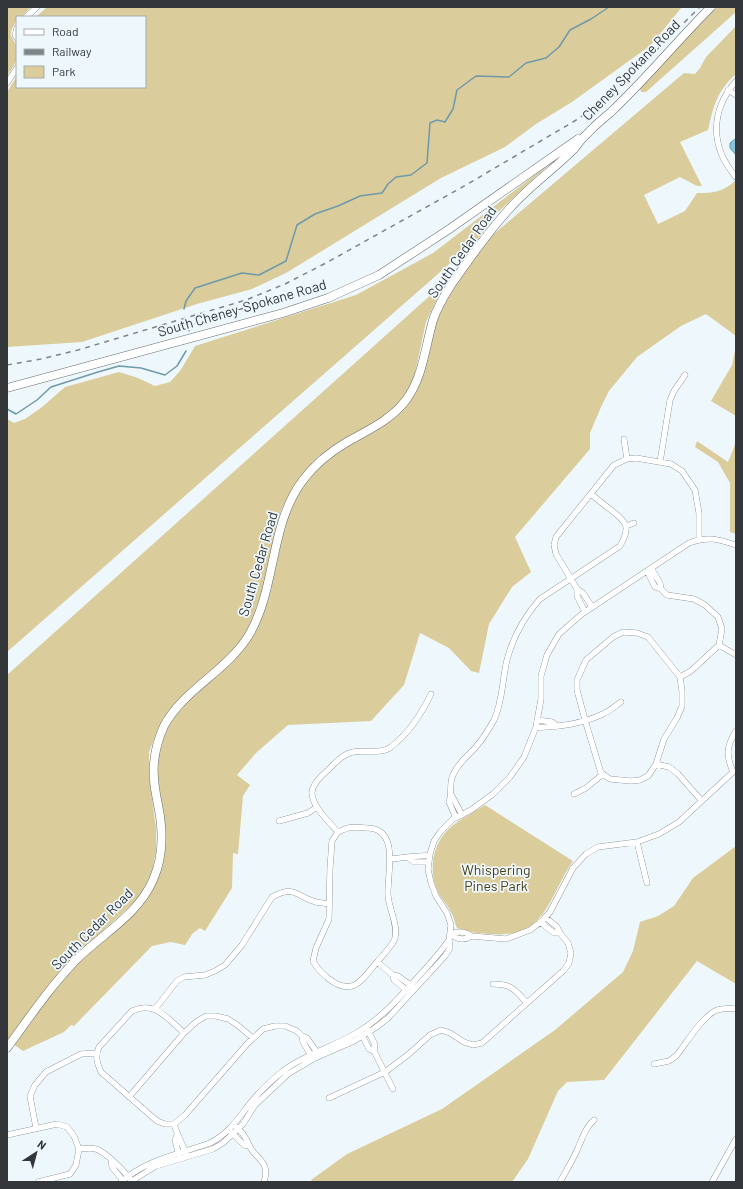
<svg xmlns="http://www.w3.org/2000/svg" width="743" height="1189" viewBox="0 0 743 1189" font-family="Barlow,sans-serif">
<style>
.green{fill:#dbcc9b}
.water{fill:#87c3dc;stroke:#6e99ab}
.lines{fill:none;stroke-linecap:round;stroke-linejoin:round}
.stream{stroke:#6e99ab;stroke-width:1.5}
.street-casing{stroke:#656d71;stroke-width:6}
.secondary-casing{stroke:#656d71;stroke-width:9}
.street{stroke:#fff;stroke-width:5.5}
.secondary{stroke:#fff;stroke-width:8}
.rail{stroke:#7e8487;stroke-width:1.5;stroke-dasharray:5 5;stroke-linecap:butt}
.labels{text-anchor:middle;stroke-width:3.5;stroke-linejoin:round;paint-order:stroke}
.street-label{font-size:14px;fill:#333739;stroke:#eef8fc}
.park-label{font-size:14px;fill:#4a3e15;stroke:#eef8fc}
</style>
<rect width="100%" height="100%" fill="#eef8fc"/>
<path class="green" d="M7,7H31L21,17H17C17,24 10,28 11,35C12,39 16,43 17,47C20,59 13,67 7,76Z
M47,7H682L651,45L572,102L536,124L505,147L441,178L286,273L252,289L197,304L82,342L7,347V92L17,76V87H145V17H36Z
M716,7H736V12L646,92H641L640,88L691,31Z
M736,26V74C717,91 714,105 708,130L680,142L702,186H697L680,177L644,195L658,224L685,211L697,193C714,193 722,192 735,181L736,182V336L706,314L681,326L637,357L609,391L601,407L590,433V449L515,537L531,572L512,587L489,624L479,673L471,671L449,648L420,633L404,685L371,721L288,725L256,753L237,775L250,785L243,796L238,854L233,853L232,888L205,931L200,928L193,933L185,945L171,942L152,946L74,1026L71,1025L64,1032L23,1051L13,1044L59,984L78,963L128,919L163,860L156,763L160,742L168,725L177,711L191,698L234,660L248,642L260,620L270,594L287,514L299,489L317,467L407,403L434,323L454,285L488,239L684,73L695,74L700,68L706,57Z
M553,161L496,214L479,238L7,652V419L14,423L25,419L42,407L65,387L119,372L138,378L155,386L170,382L180,371L195,346L356,295L433,253Z
M434,292H440L426,322L414,378L403,398L387,415L319,456L298,480L281,510L260,599L250,627L234,650L176,703L159,727L149,752V777L156,828V851L152,872L139,898L75,956L7,1043V675Z
M736,346V416L711,401L732,365Z
M697,441L728,462L736,442V534L730,532V483L718,462L695,447Z
M485,805L573,861C548,897 547,939 490,934C480,933 467,933 457,928C455,924 454,918 452,914C448,905 441,899 437,890C428,869 433,841 452,826C462,818 474,812 485,805Z
M736,846V984L697,961L604,1080L567,1082L558,1091L528,1159L512,1182H312L311,1180L347,1154L442,1109L555,1030L623,972L633,951L640,922L658,916L674,906L693,878Z"/>
<path class="water" d="M735,139L736,140V155L730,148V143Z"/>
<g class="lines">
<path class="stream" d="M184,309L186,301L195,288L242,273L259,275L286,261L297,225L315,214L338,206L360,196L382,193L388,184L396,177L411,175L427,163L430,123L437,120L445,122L453,109L457,90L476,76L509,77L526,63L546,58L559,47L570,30L591,19L609,7
M188,323L189,331
M7,409L16,414L37,400L51,387L98,372L119,366L141,368L165,375L177,366L186,351"/>
<g class="street-casing">
<path id="street" d="M26,17L37,7
M17,28L15,35L17,38
M736,81C710,111 710,147 736,177
M7,83L17,68
M728,90L736,95
M624,439L627,459
M660,462L670,400L674,391L685,375
M626,526L634,523
M651,568L660,583L661,589
M647,571L655,587L661,589L667,595L694,599L705,605L718,617L722,629L719,645L691,671L680,677
M577,589V596L585,612
M592,607L583,593L577,589L556,554L554,545L556,537L614,465L627,459L636,458L671,464L682,471L695,490L699,513V539
M623,632L637,633L648,637L680,677L682,691V706L677,718L664,739L656,764L648,776L640,780L631,781L610,779L601,773L585,720L577,690V680L586,660L613,637Z
M719,645L736,655
M537,720L552,722L556,725
M536,727C557,728 584,723 603,714C610,711 615,706 621,702
M656,764L669,767L678,774L702,801
M733,772C726,755 726,747 736,731
M574,794L586,788L603,774
M452,796L462,815
M456,818L449,802C453,792 448,782 454,773C459,762 468,756 475,748C483,739 489,729 494,720C503,701 502,680 507,660C513,637 524,617 540,599L620,546C631,527 627,522 611,510C604,505 597,499 591,494
M279,821L308,813L317,807
M338,832L332,841L330,868L329,919L316,948L313,961C317,969 322,973 329,979C353,997 362,980 377,962L393,975L394,980L409,992
M338,832C329,822 311,805 312,792C313,783 322,775 328,770C335,763 343,754 353,752C365,749 380,755 391,747C409,733 422,713 431,694
M338,832C351,826 353,827 368,828C400,829 387,874 388,895C389,910 398,923 395,938C394,944 382,956 377,962
M637,842L647,883
M409,858L414,862H429
M390,859C404,858 416,855 429,856
M540,922L554,933H560
M450,934C456,939 465,941 471,936L506,939L530,930L542,921L550,912L573,868L586,854L598,847L637,842L659,834L679,822L733,772
M450,934C458,931 465,931 471,936
M393,975L398,976L413,987
M493,984C512,984 515,990 527,1003
M155,1009L177,981L184,977L205,975L215,971L225,965L242,945L272,897C296,884 296,897 316,902C320,903 325,903 329,904
M368,1030L375,1045L374,1051
M184,1033C168,1019 155,1000 132,1011L99,1047C95,1056 97,1063 101,1072L157,1121L165,1124H174C177,1135 183,1144 186,1155
M361,1033L369,1049L374,1051L393,1089
M302,1036L303,1042L312,1057
M654,1064L669,1061L676,1056C686,1044 703,1015 717,1010C724,1008 729,1008 736,1009
M129,1097L184,1033L196,1022L206,1016H216L228,1019L236,1024L253,1038
M329,1098L385,1072L409,1054L430,1035L441,1030L450,1033L464,1042L473,1045L482,1043L563,971L569,963L571,953L568,943L560,933L557,927L545,917
M174,1124L185,1115L247,1044L263,1029L275,1026H285L297,1031L302,1036L307,1038L318,1054
M236,1127C243,1132 246,1138 249,1145C255,1159 271,1161 264,1182
M36,1128L30,1096L35,1085L46,1072L81,1054L96,1053
M231,1132L244,1145L249,1146
M7,1135L57,1124L67,1127L74,1136L79,1149L76,1165L70,1174L38,1182
M177,1135L175,1140L179,1155
M79,1149C95,1147 98,1148 110,1158C118,1165 124,1171 130,1179
M111,1159L112,1167L124,1182
M121,1182C146,1160 179,1154 210,1143C231,1132 238,1118 252,1101C261,1090 272,1080 283,1071C304,1055 330,1048 353,1035C379,1021 398,999 418,977C429,965 440,953 449,940
M130,1182L156,1166L213,1149L223,1143L243,1124L255,1105L288,1074L315,1058L354,1041L375,1028L388,1018L445,956L450,948L449,940L451,925L447,913L436,896L431,883L428,869L430,854L434,841L441,831L453,819L471,810L493,794L510,777L524,757L536,727L541,699V676L547,655L559,634L582,614L689,543C708,536 718,539 736,545
M560,1182C566,1171 573,1160 578,1148C583,1137 585,1128 594,1120
M712,1182L736,1139"/>
</g>
<g class="secondary-casing">
<path id="secondary" d="M7,388L283,313L328,298L379,275L448,230L578,139
M7,1048C29,1018 50,987 76,960C102,934 138,915 153,880C162,860 163,837 160,816C157,798 152,781 154,763C155,751 159,737 164,726C183,690 227,671 249,635C277,587 269,525 303,480C315,464 330,452 347,442C368,430 391,420 406,400C423,377 425,348 433,320C437,308 444,296 451,285C470,258 489,231 511,207C530,186 554,169 574,149C578,144 582,138 587,134C594,126 603,119 611,112C646,79 677,41 711,7"/>
</g>
<use href="#street" class="street"/>
<use href="#secondary" class="secondary"/>
<path class="rail" d="M7,365L41,359L78,350L246,300L285,284L326,263L466,185L578,119L603,100L625,81L700,7"/>
</g>
<g class="labels">
<g class="street-label">
<text transform="translate(631 70) rotate(-46)" y="5">Cheney Spokane Road</text>
<text transform="translate(462 252) rotate(-55)" y="5">South Cedar Road</text>
<text transform="translate(242 308) rotate(-16)" y="5">South Cheney-Spokane Road</text>
<text transform="translate(258 564) rotate(-74)" y="5">South Cedar Road</text>
<text transform="translate(92 929) rotate(-45)" y="5">South Cedar Road</text>
</g>
<g class="park-label">
<text x="496" y="875">Whispering<tspan x="496" dy="16">Pines Park</tspan></text>
</g>
</g>
<rect width="743" height="1189" fill="none" stroke="#333739" stroke-width="16"/>
<rect x="16" y="16" width="130" height="72" fill="#eef8fc" stroke="#a3abae"/>
<rect x="24" y="29" width="20" height="6" fill="#ffffff" stroke="#a3abae"/>
<text x="52" y="36" font-size="12" fill="#333739">Road</text>
<rect x="24" y="49" width="20" height="6" fill="#7e8487" stroke="#a3abae"/>
<text x="52" y="56" font-size="12" fill="#333739">Railway</text>
<rect x="24" y="66" width="20" height="12" fill="#dbcc9b" stroke="#a3abae"/>
<text x="52" y="76" font-size="12" fill="#333739">Park</text>
<g transform="translate(36 1153) rotate(36)" stroke="#eef8fc" stroke-width="3" paint-order="stroke">
<path d="M0-3L7 15L0 10L-7 15Z" fill="#333739"/>
<text y="-6" font-size="11" font-weight="bold" text-anchor="middle" fill="#333739">N</text>
</g>
</svg>
